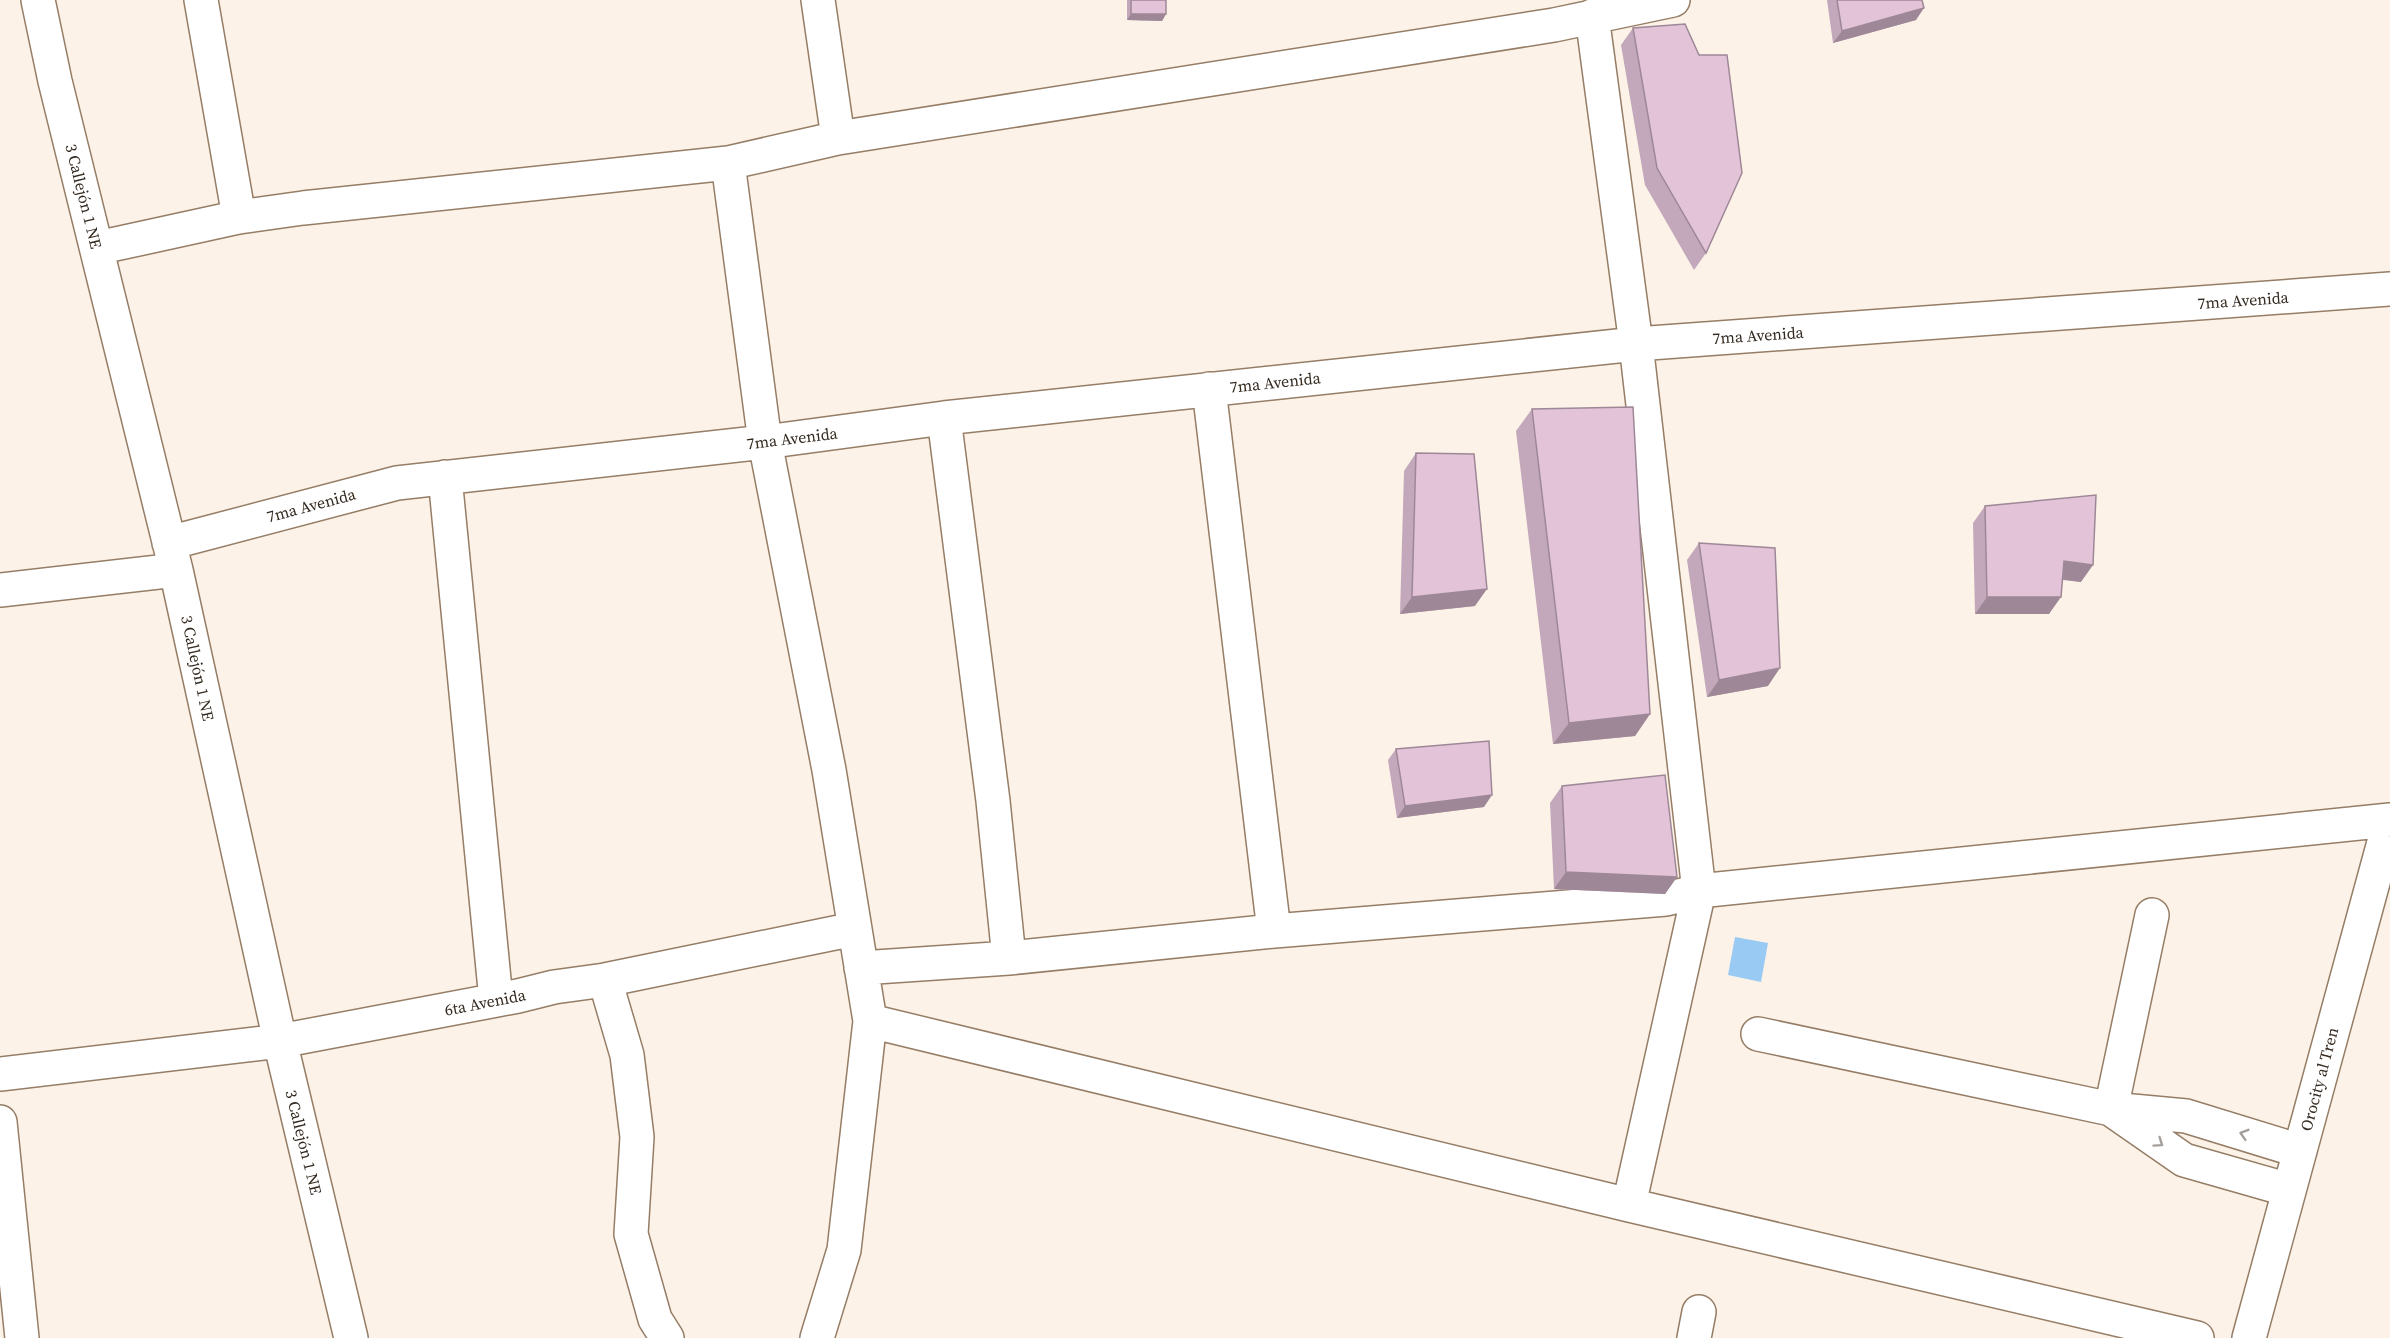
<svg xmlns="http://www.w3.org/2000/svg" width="2390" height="1338" viewBox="0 0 2390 1338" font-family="'Source Serif 4',serif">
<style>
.water{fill:#98caf4}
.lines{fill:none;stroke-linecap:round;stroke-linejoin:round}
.street-casing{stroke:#957d66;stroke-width:36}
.street{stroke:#fff;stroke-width:33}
.wall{fill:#c2a8ba}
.shaded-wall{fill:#9e8897}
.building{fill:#e2c3d8;stroke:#9e8897;stroke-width:1.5}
.oneway{stroke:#a49f9b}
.labels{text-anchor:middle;stroke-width:4.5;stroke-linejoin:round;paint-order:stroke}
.street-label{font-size:16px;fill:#342a20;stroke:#fff}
</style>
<rect width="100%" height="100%" fill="#fdf2e8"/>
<path class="water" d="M1735,937L1768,943L1761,982L1728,975Z"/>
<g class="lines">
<g class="street-casing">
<path id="street" d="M38,0L55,81L176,570L280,1041L351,1338
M201,0L239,217
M818,0L838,138
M1592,16L1636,344L1699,891L1629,1205
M728,163L765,442L829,770L870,1021L844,1250L817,1338
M97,248L239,217L303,208L728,163L838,138L1554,25L1673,0
M1209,389L1274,931
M944,418L993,801L1009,958
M445,477L496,1000
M169,543L397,483L765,442L944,418L1636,344L2390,289
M0,590L176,570
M861,968L1009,958L1274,931L1666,899L1699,891L2390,820
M605,980L627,1055L637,1137L631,1234L655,1319L667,1338
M870,1021L1629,1205L2197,1338
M1758,1034L2111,1109L2186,1116L2300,1151
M0,1074L280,1041L518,996L554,987L605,980L854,929
M2111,1109L2152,915
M2112,1110L2184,1160L2289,1190
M0,1122L22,1338
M1694,1338L1699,1312
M2249,1338L2390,820"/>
</g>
<use href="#street" class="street"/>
</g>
<path class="wall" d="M1127,0H1166V14L1162,21L1127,20Z
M1827,0H1922L1916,20L1833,43Z
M1633,28L1706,253L1694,270L1645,185L1621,45Z
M1532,409L1650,714L1635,736L1553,744L1516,431Z
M1416,453L1475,606L1400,614L1404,471Z
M1985,506L2081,582L2062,580L2049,614H1975L1973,523Z
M1699,543L1768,686L1707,697L1687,560Z
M1396,749L1484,807L1397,818L1388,760Z
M1562,786L1677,877L1665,894L1554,889L1550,803Z"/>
<path class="shaded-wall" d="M1924,8L1916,20L1833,43L1842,31Z
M1131,14H1166L1162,21L1127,20Z
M2064,561L2093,565L2081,582L2052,578Z
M1487,589L1475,606L1400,614L1412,597Z
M1987,597H2061L2049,614H1975Z
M1780,668L1768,686L1707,697L1719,680Z
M1650,714L1635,736L1553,744L1569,723Z
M1492,795L1484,807L1397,818L1405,806Z
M1566,872L1677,877L1665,894L1554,889Z"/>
<path class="building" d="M1131,0H1166V14H1131Z
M1837,0H1922L1924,8L1842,31Z
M1685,24L1699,55H1727L1742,173L1706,253L1657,168L1633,28Z
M1633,407L1650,714L1569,723L1532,409Z
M1416,453L1474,454L1487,589L1412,597Z
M2096,495L2093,565L2064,561L2061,597H1987L1985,506Z
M1699,543L1775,548L1780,668L1719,680Z
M1489,741L1492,795L1405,806L1396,749Z
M1665,775L1677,877L1566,872L1562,786Z"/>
<defs><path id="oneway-chevron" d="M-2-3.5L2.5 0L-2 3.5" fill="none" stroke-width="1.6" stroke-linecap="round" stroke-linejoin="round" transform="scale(1.5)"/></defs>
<g class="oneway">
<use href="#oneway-chevron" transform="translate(2244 1134) rotate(-163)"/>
<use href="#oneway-chevron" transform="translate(2159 1143) rotate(35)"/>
</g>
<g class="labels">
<g class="street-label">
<text transform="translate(84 196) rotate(76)" y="6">3 Callejón 1 NE</text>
<text transform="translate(2243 300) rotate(-4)" y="6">7ma Avenida</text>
<text transform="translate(1758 335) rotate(-4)" y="6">7ma Avenida</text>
<text transform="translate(1275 382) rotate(-6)" y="6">7ma Avenida</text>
<text transform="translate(792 438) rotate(-7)" y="6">7ma Avenida</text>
<text transform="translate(311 505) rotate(-15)" y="6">7ma Avenida</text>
<text transform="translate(198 668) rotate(78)" y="6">3 Callejón 1 NE</text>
<text transform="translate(485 1002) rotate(-11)" y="6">6ta Avenida</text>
<text transform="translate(2319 1079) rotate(-75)" y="6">Orocity al Tren</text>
<text transform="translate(304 1142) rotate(76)" y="6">3 Callejón 1 NE</text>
</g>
</g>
</svg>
